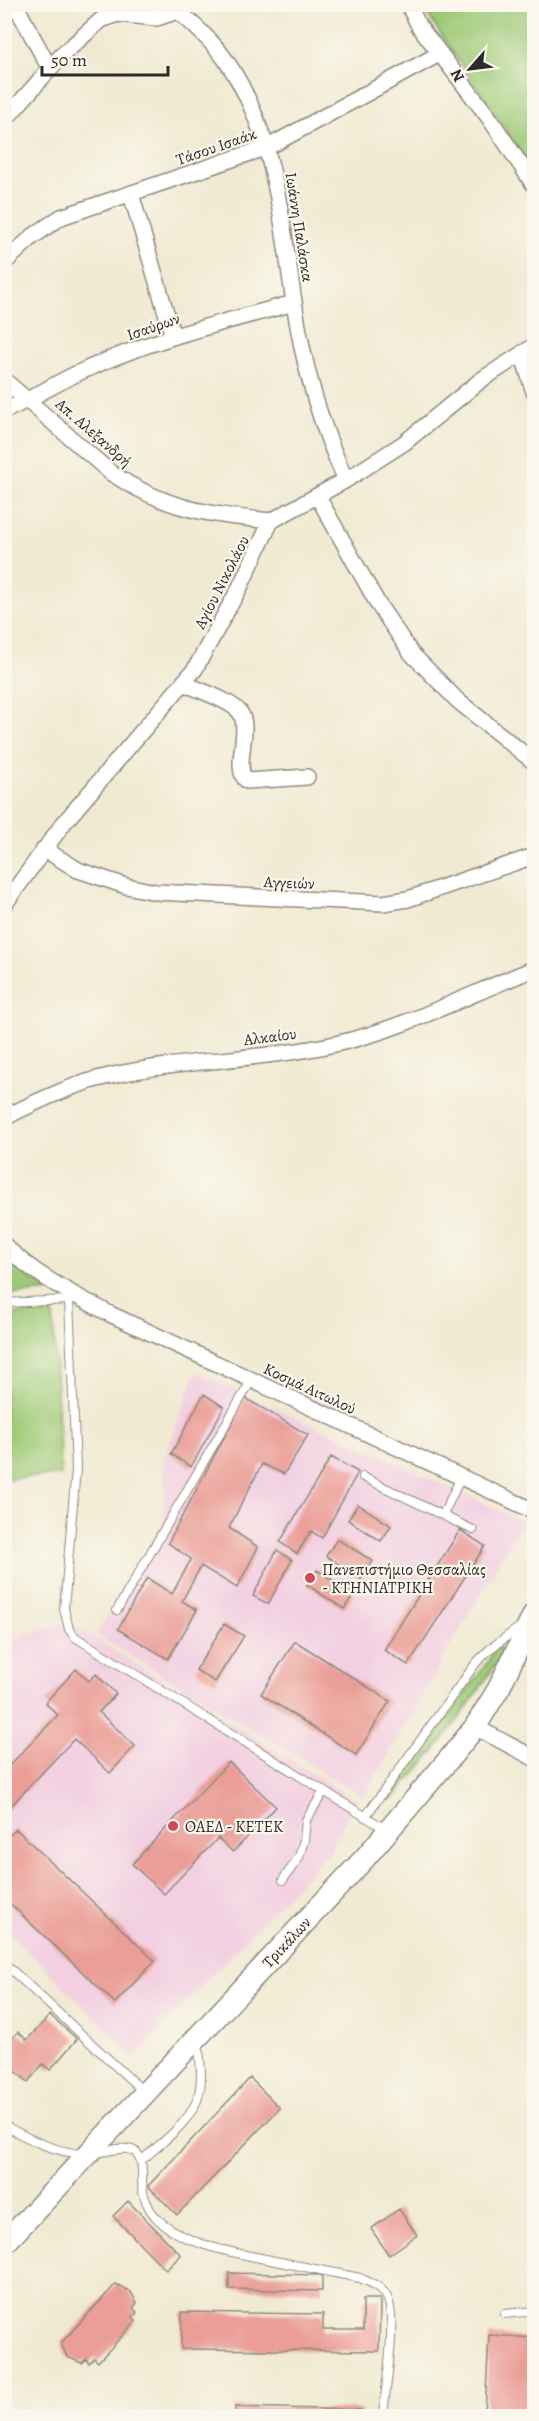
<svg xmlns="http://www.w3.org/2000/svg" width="539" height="2421" viewBox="0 0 539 2421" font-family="Alegreya,serif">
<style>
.built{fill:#f2cfe1}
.green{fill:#9eca77;stroke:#647a51;stroke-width:1.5}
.building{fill:#ea9e97}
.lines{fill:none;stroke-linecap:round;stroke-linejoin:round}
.lane-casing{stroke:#8e8a7e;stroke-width:10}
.street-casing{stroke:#8e8a7e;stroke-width:18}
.secondary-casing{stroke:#8e8a7e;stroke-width:24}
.lane{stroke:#fff;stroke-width:8}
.street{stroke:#fff;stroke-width:15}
.secondary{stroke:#fff;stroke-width:21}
.poi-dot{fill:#d1495b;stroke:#fbf7ec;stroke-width:2}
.labels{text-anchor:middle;stroke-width:4.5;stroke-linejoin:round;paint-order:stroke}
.street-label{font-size:16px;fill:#2b2b2b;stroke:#fbf7ec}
.poi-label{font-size:16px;fill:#2b2b2b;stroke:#fbf7ec;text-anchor:start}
</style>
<rect width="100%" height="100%" fill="#fbf7ec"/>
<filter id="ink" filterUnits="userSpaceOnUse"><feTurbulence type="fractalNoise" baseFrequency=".0167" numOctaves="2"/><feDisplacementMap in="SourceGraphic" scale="12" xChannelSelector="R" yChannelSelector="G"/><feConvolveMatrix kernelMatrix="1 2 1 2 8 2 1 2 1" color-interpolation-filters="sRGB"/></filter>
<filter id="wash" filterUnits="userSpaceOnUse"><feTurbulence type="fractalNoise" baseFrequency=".008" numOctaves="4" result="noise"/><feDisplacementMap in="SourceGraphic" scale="24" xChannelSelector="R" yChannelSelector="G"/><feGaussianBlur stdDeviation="1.35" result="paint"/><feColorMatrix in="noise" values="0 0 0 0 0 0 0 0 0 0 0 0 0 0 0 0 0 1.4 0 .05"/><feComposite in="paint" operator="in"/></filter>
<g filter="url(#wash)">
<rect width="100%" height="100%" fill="#f0ead2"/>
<path class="built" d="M196,1372L523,1521L364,1797L96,1635L165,1518L164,1460Z
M70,1623L356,1800L329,1852L134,2057L5,1928V1642L41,1629Z"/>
<path class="green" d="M422,5H534V172L437,29Z
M4,1257L36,1282L49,1288V1291L5,1295Z
M53,1311L61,1475L5,1479V1315Z
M496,1647L504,1650C472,1704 435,1753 392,1799L388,1800L383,1797L426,1749L491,1657L492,1650Z"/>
<g id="blocks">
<path class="building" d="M204,1394L224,1407L191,1467L171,1454Z
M245,1398L308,1435L284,1474L262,1464L229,1528L258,1547L237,1588L201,1566L182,1601L197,1610L168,1659L118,1629L147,1578L172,1594L191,1559L168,1543Z
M331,1457L358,1472L322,1538L311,1531L297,1554L280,1542Z
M358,1504L391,1526L381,1541L348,1520Z
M460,1530L485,1546L408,1665L384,1650Z
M337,1539L373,1561L361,1579L326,1556Z
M277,1550L292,1560L268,1604L253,1596Z
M317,1570L354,1594L344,1609L307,1585Z
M224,1624L244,1636L215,1682L196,1670Z
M295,1641L390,1701L356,1755L261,1694Z
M76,1669L89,1681L96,1674L116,1694L99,1712L135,1746L110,1773L74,1739L9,1808L4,1804V1771L58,1715L45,1703Z
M229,1762L276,1807L233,1852L218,1838L164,1894L132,1864Z
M16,1829L155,1961L115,2003L4,1898V1841Z
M50,2015L77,2039L50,2070L43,2064L28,2082L4,2061V2046L18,2032L27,2040Z
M250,2078L280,2108L177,2215L148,2186Z
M128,2201L181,2255L166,2270L113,2216Z
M399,2209L417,2235L389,2255L371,2229Z
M229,2273L322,2275V2291L229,2289Z
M116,2284L131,2292L137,2303L133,2308L137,2312L133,2317L136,2321L98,2362L94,2358L89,2363L86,2359L82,2363L67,2357L61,2343Z
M363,2299H380L379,2351L181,2349L182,2312L323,2314V2330H363Z
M489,2335L534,2338V2415L485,2413Z
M235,2407L361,2410V2416H235Z"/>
</g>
</g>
<g filter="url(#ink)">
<use href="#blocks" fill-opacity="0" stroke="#8e8a7e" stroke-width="1.5"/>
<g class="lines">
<g class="lane-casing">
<path id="lane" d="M69,1300L76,1469L64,1609L69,1629L75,1637L387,1830
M4,1303L69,1300L70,1298
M363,1477L473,1530
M443,1515L461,1477
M117,1610L251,1381
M365,1817L476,1663L491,1648L521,1626
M283,1880L299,1857L304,1840L306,1820L324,1791
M4,1963L144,2092
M4,2125C28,2139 56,2153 84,2154
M96,2153C106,2152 123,2146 132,2150C147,2156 140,2181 143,2192C146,2204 153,2216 162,2223C192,2247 233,2252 270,2260C300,2266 330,2272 360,2278C371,2283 384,2287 388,2300C397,2321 385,2391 383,2416
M141,2161C162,2142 192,2122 199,2094C203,2078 200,2059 198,2042
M505,2314L534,2311"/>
</g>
<g class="street-casing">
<path id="street" d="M15,4L50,69
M171,4C190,22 210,38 225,59C275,131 281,218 294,302C303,363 320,425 346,480
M408,4L419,26L490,119L534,185
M4,121L62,55L101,20L117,14L157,18L178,11
M131,194L173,336
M4,263L32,237L61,217L268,147L439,54
M522,353L534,392
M4,380L111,473C167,510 207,514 271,521
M4,411C33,399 58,381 87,369C153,339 224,322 294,303
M318,497L378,604L411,653L458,701L534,762
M183,683C196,689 235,702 241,714C251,731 232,769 247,781L307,777
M44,849L78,870L126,886L156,892L383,903L408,899L534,856
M4,905L63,824L195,669L240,587L271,521L346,480L404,443L481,380L534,346
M4,1118C35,1102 71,1085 105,1077C181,1059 259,1061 335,1044C404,1029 469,994 534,969
M4,1245C34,1275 73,1294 110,1314L534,1511
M475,1727L534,1758"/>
</g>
<g class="secondary-casing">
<path id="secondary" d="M4,2244L364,1859L450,1758L475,1727L499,1688L534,1614"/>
</g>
<use href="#lane" class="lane"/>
<use href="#street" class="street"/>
<use href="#secondary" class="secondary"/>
</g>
</g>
<g class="poi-dot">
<circle cx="310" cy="1578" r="6"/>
<circle cx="173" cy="1826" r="6"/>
</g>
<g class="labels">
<g class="street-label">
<text transform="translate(216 146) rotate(-19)" y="6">Τάσου Ισαάκ</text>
<text transform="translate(300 227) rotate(81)" y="6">Ιωάννη Παλάσκα</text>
<text transform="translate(153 326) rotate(-19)" y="6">Ισαύρων</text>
<text transform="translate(94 432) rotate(41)" y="6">Απ. Αλεξανδρή</text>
<text transform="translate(221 582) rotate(-63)" y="6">Αγίου Νικολάου</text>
<text transform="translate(289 882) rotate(2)" y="6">Αγγειών</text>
<text transform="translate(270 1036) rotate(-7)" y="6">Αλκαίου</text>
<text transform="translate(310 1388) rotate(25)" y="6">Κοσμά Αιτωλού</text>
<text transform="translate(286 1942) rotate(-47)" y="6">Τρικάλων</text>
</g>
<g class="poi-label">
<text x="322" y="1575">Πανεπιστήμιο Θεσσαλίας<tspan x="322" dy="18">- ΚΤΗΝΙΑΤΡΙΚΗ</tspan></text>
<text x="185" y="1832">ΟΑΕΔ - ΚΕΤΕΚ</text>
</g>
</g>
<rect width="539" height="2421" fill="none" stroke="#fbf7ec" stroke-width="24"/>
<g transform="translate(470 69) rotate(242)" stroke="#fbf7ec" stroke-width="4.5" paint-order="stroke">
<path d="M0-4.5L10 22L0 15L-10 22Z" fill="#2b2b2b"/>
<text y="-9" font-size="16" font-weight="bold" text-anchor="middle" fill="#2b2b2b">N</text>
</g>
<path d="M42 66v9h126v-9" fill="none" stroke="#2b2b2b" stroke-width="3"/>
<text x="51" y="66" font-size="18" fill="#2b2b2b" stroke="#fbf7ec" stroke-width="4.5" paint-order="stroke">50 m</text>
</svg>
